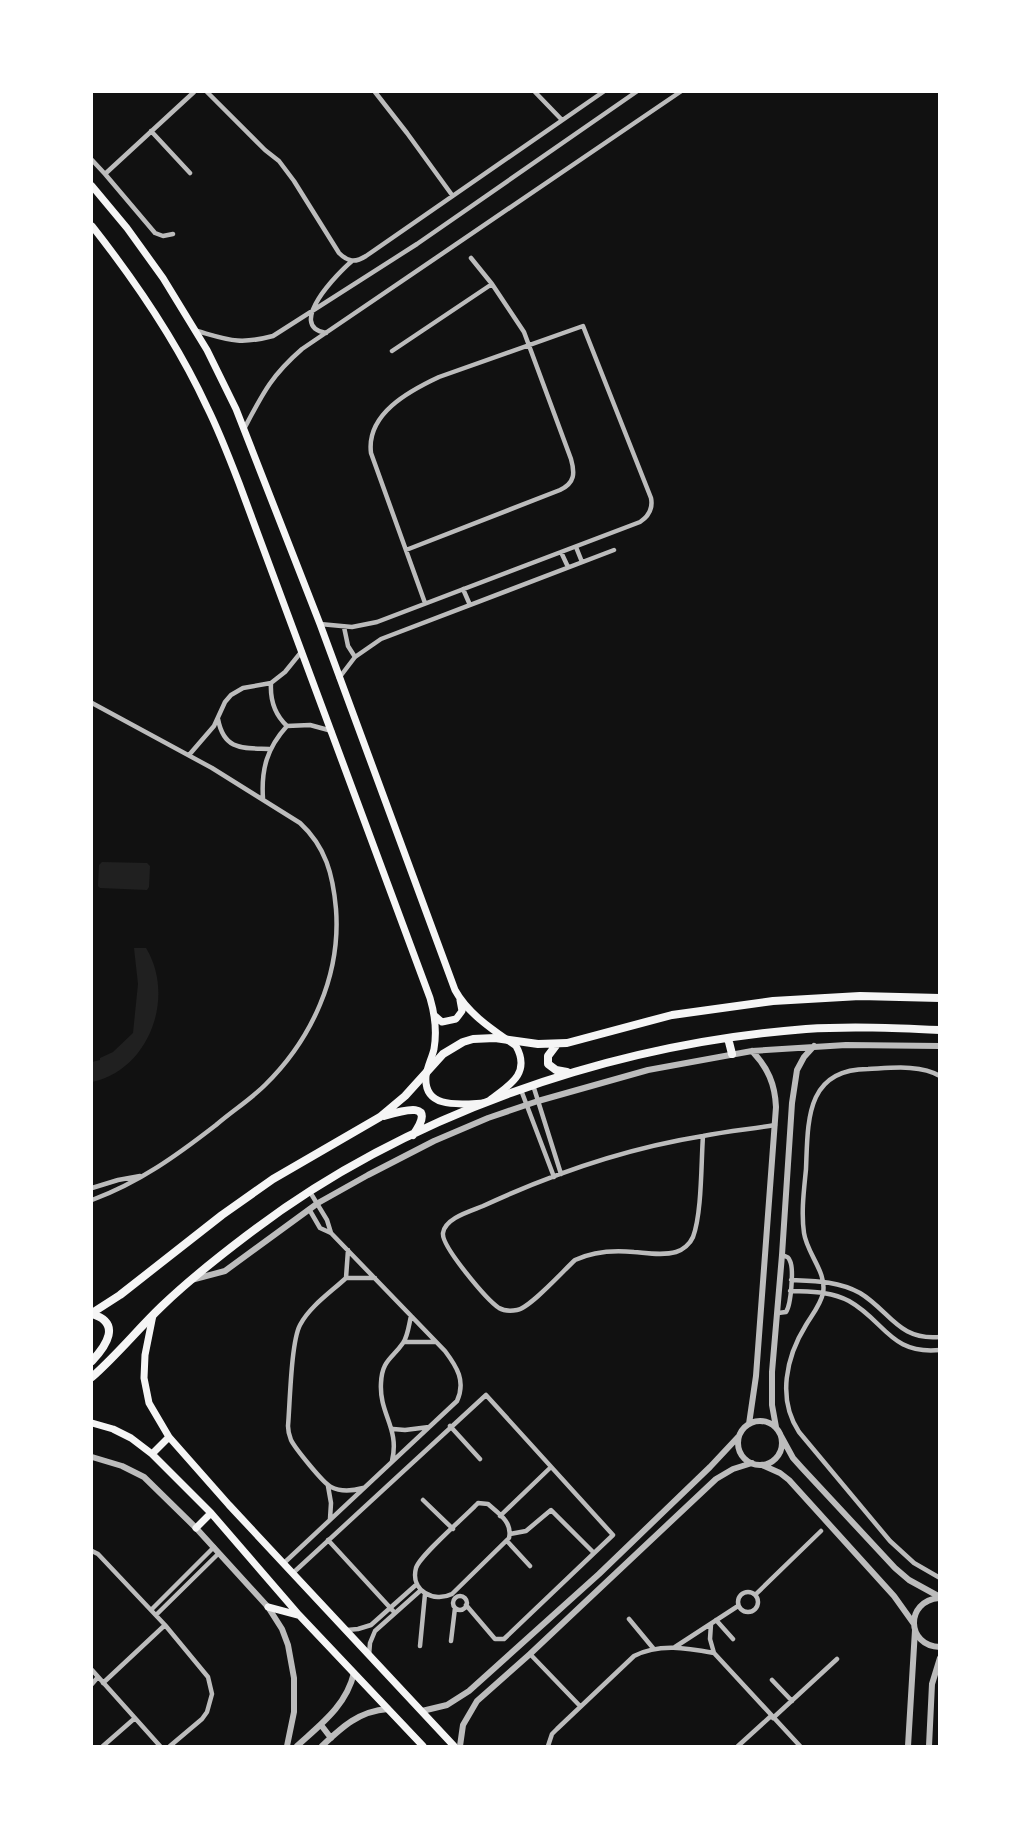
<svg xmlns="http://www.w3.org/2000/svg" width="1031" height="1838" viewBox="0 0 1031 1838" font-family="'PT Sans',sans-serif">
<style>
.green{fill:#202020}
.lines{fill:none;stroke-linecap:round;stroke-linejoin:round}
.minor{stroke:#bcbcbc;stroke-width:4.5}
.tertiary{stroke:#bcbcbc;stroke-width:6}
.secondary{stroke:#f5f5f5;stroke-width:7}
.primary{stroke:#f5f5f5;stroke-width:8}
</style>
<rect width="100%" height="100%" fill="#111"/>
<path class="green" d="M102,862L147,863L150,866L149,887L147,890L100,888L98,886L99,865Z
M134,948H146C176,997 149,1070 92,1082V1062L100,1060V1058L113,1052L133,1033L138,984Z"/>
<g class="lines">
<path class="minor" d="M207,92L265,150L279,161L294,181L339,253C348,262 355,263 366,256L603,92
M375,92L407,133L452,195
M535,92L562,120
M151,131L190,173
M92,160L105,174L155,233L163,236L173,234
M105,174L194,92
M197,331C229,340 239,345 273,336L417,244L636,92
M326,333C285,326 339,272 352,261
M392,351L492,284
M244,429C263,393 271,376 302,349L680,92
M576,547L582,562
M406,550L560,490C575,483 575,473 571,459L524,332L492,284L471,258
M561,552L568,567
M463,589L470,605
M320,624L352,627L377,622L640,522C649,516 653,508 651,498L583,326L439,377C409,391 366,414 371,453L425,603
M344,627L348,646L355,657
M339,678L355,657L381,639L614,550
M271,683C270,700 274,714 287,726
M92,703L212,768L300,823C326,847 333,875 336,909C341,975 312,1039 265,1085C250,1100 232,1111 216,1125C176,1156 140,1182 92,1200
M218,719C224,751 243,748 269,749
M189,755L214,726L225,702L231,695L243,688L271,683L285,672L302,651
M263,799C261,769 267,748 287,726L310,725L332,731
M940,1076C920,1064 890,1068 868,1069C805,1069 808,1122 806,1169C804,1190 801,1212 804,1233C807,1254 827,1272 823,1293C821,1304 812,1315 806,1325C786,1357 777,1399 799,1432L890,1541L914,1563L940,1578
M533,1085L561,1174
M521,1090L554,1177
M703,1136C701,1163 702,1213 693,1237C690,1244 683,1250 676,1252C663,1256 647,1253 634,1252C614,1250 594,1251 575,1260C563,1271 530,1308 517,1310C511,1311 504,1311 499,1308C487,1300 441,1246 443,1233C445,1218 471,1211 483,1206C552,1174 628,1148 703,1136C727,1131 751,1129 775,1125
M92,1188L118,1180L140,1176
M310,1192L327,1220L331,1233
M346,1278L348,1250
M791,1280C815,1281 838,1281 860,1293C890,1311 898,1341 940,1337
M790,1291C811,1292 830,1291 849,1301C885,1321 890,1355 940,1350
M778,1313L786,1312C791,1305 794,1269 790,1261C788,1256 787,1257 782,1255
M404,1342H436
M450,1426L480,1459
M393,1429L405,1430L429,1427
M392,1461C400,1428 379,1414 381,1383C382,1360 392,1359 403,1343C408,1336 409,1324 411,1316
M328,1486L331,1503L330,1519
M363,1488C352,1491 341,1492 331,1487C323,1483 295,1448 291,1440C289,1435 288,1430 288,1426C290,1403 291,1342 300,1325C310,1306 331,1292 346,1278H375
M423,1500L453,1529
M478,1503L488,1504C498,1513 513,1522 509,1538L452,1594C434,1603 410,1591 416,1568C420,1555 466,1516 478,1503Z
M500,1516L551,1467
M510,1534L526,1531L551,1510L594,1553
M328,1540L395,1613
M507,1541L530,1566
M92,1551L98,1554L165,1625L208,1677L212,1694L207,1712L202,1719L170,1746
M284,1563L457,1401C466,1381 457,1367 445,1351L331,1233L320,1228L309,1209
M293,1573L486,1395L613,1535L504,1639H495L466,1605
M738 1602a10 10 0 1 1 20 0a10 10 0 1 1-20 0Z
M755,1595L821,1531
M453 1603a7 7 0 1 1 14 0a7 7 0 1 1-14 0Z
M151,1610L214,1547
M156,1615L219,1553
M629,1619L653,1648
M716,1620L733,1639
M711,1624L710,1639L714,1653L800,1746
M347,1630L358,1629L371,1625L417,1584
M451,1641L455,1608
M420,1646L425,1594
M675,1647L738,1606
M530,1654L580,1706
M369,1655L370,1643L375,1631L421,1590
M92,1670L160,1746
M772,1680L792,1701
M103,1683L165,1625
M92,1684L98,1677
M773,1718L837,1659
M103,1746L135,1718
M548,1746L552,1734L557,1729L634,1656C659,1643 687,1648 714,1653
M738,1746L771,1716"/>
<path class="tertiary" d="M191,1280L225,1271L318,1203L368,1175L434,1141L488,1118L538,1101L648,1070L752,1051L846,1045L940,1046
M738 1443a22 22 0 1 1 44 0a22 22 0 1 1-44 0Z
M749,1424L756,1376L776,1107C775,1084 768,1068 752,1051
M776,1427L772,1405V1372L782,1255L792,1103L797,1070L804,1057L814,1046
M781,1436L793,1458L802,1468L895,1568L909,1580L940,1597
M92,1457L122,1466L144,1477L196,1528L268,1607L282,1629L288,1645L294,1678V1712L287,1746
M762,1465L780,1473L789,1480L894,1596L914,1624
M939,1598C905,1601 906,1646 940,1647
M422,1711L447,1705L469,1691L599,1574L710,1467L739,1436
M321,1725L331,1738
M297,1746C321,1724 346,1706 354,1673
M322,1746C342,1727 359,1711 388,1709
M460,1746L463,1725L477,1701L530,1654L716,1479L733,1469L752,1463
M908,1746L915,1630
M929,1746L932,1684L940,1658"/>
<path class="secondary" d="M92,186L127,228L163,278L207,350L236,409L320,624L455,990C468,1014 493,1030 516,1046C531,1073 510,1085 491,1099
M92,226C136,282 177,342 207,407C219,431 229,457 239,483L430,998C435,1015 437,1032 434,1049C432,1058 427,1067 426,1076C423,1110 462,1104 483,1103
M435,1016L442,1022L456,1019L462,1011L460,1000
M153,1315L145,1355L144,1378L149,1403L169,1437L229,1505L454,1746
M92,1423L113,1429L131,1438L152,1454L211,1513L299,1615L423,1746
M152,1454L169,1437
M196,1528L211,1513
M268,1607L298,1615"/>
<path class="primary" d="M728,1038L732,1054
M557,1044L548,1056V1064L556,1070L567,1072
M384,1116C404,1110 438,1100 413,1135
M92,1313L120,1295L222,1215L273,1179L380,1117L405,1096L443,1054L463,1042L473,1039L495,1038L538,1044L567,1043L672,1015L773,1001L860,996L940,998
M92,1314C122,1323 106,1346 92,1361
M92,1377C117,1355 138,1329 162,1306C188,1281 217,1258 246,1236C403,1115 610,1044 806,1029C850,1026 895,1028 940,1030"/>
</g>
<rect width="1031" height="1838" fill="none" stroke="#ffffff" stroke-width="186"/>
</svg>
